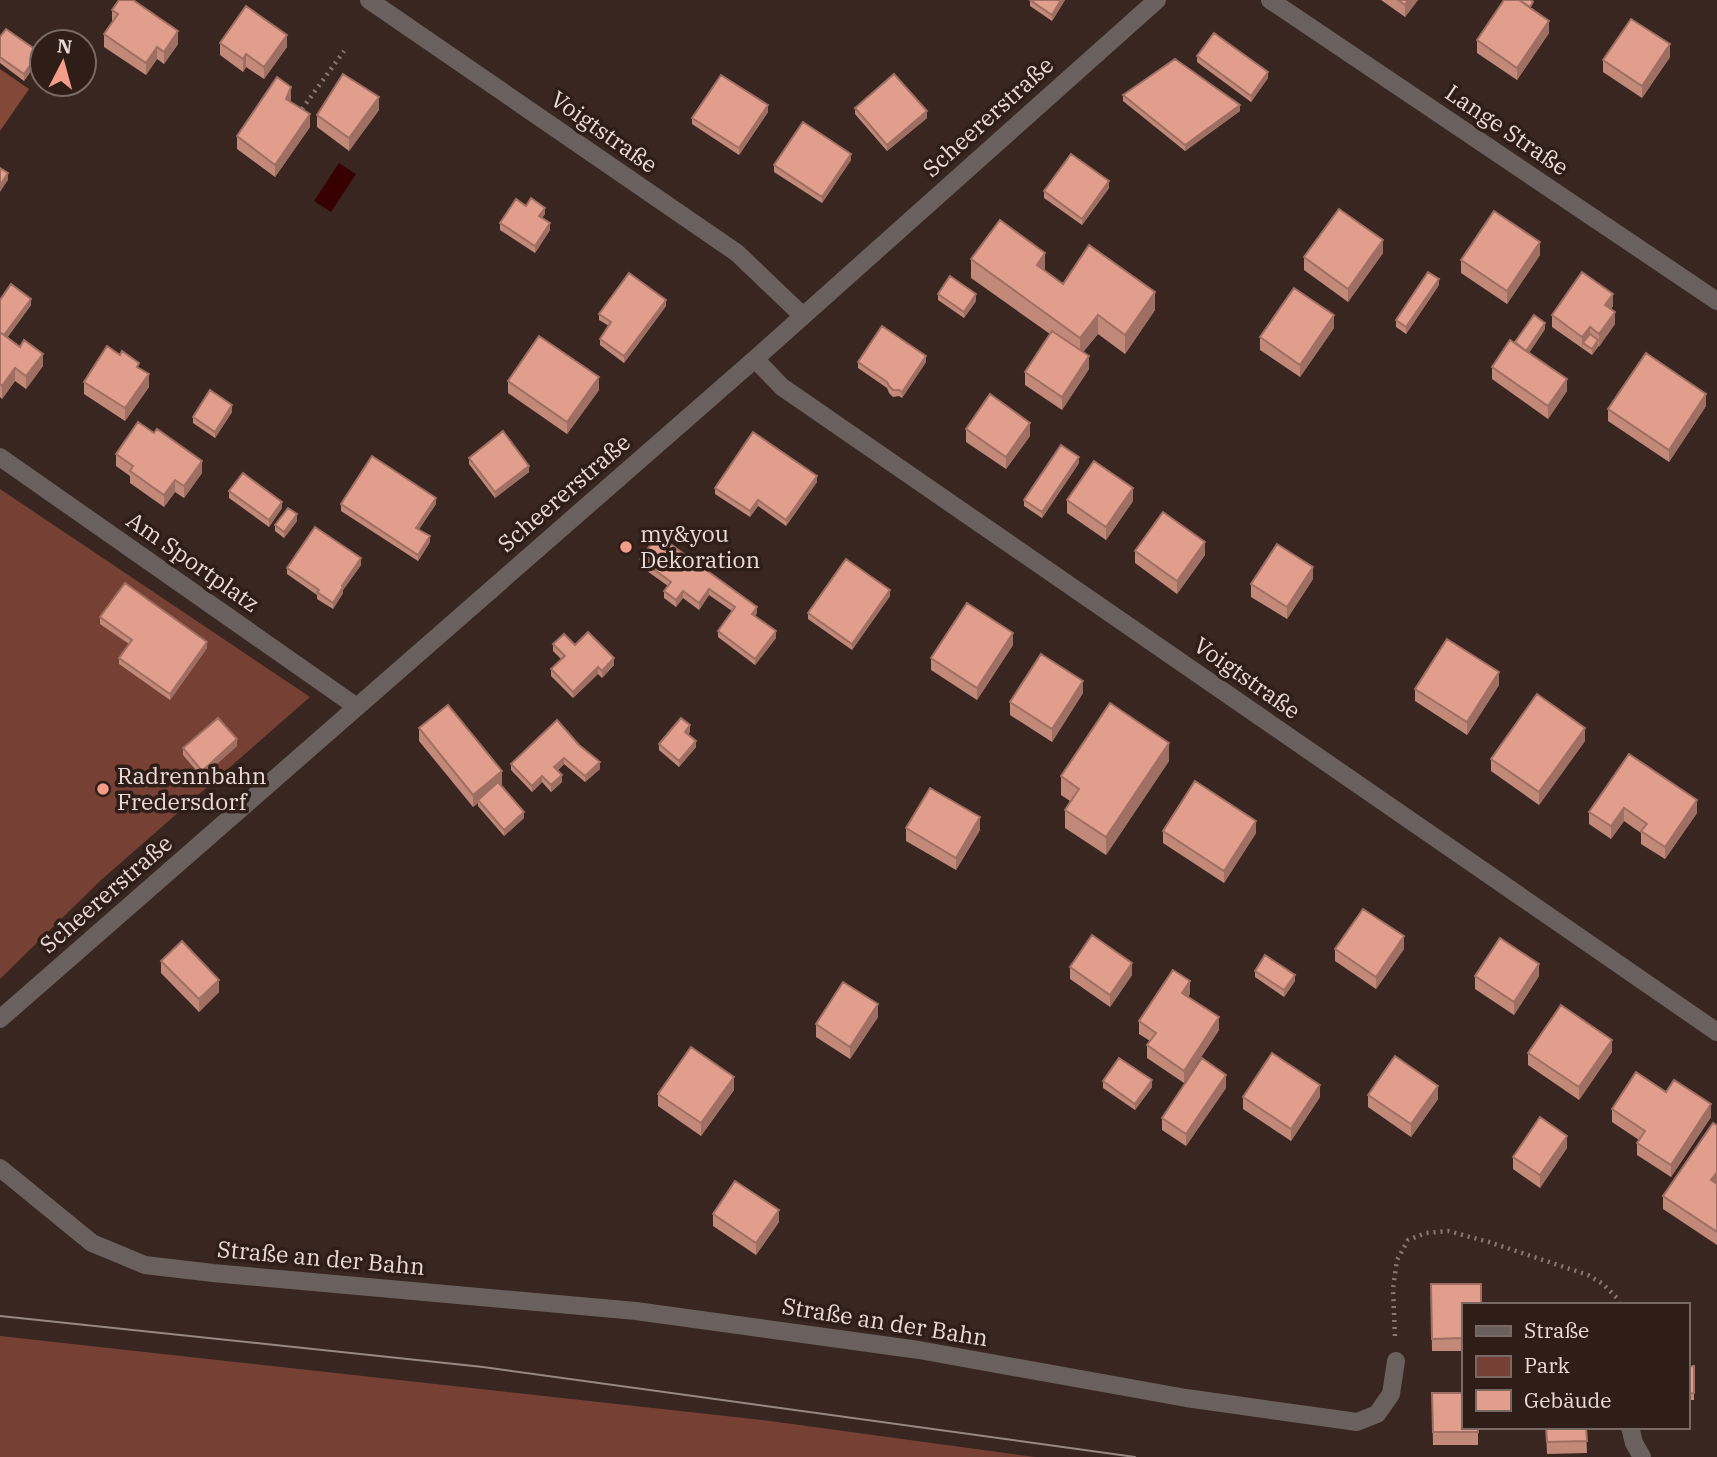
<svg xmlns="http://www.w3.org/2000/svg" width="1717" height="1457" viewBox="0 0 1717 1457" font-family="'IBM Plex Serif',serif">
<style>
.green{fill:#764134}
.forest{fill:#844839}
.water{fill:#360100}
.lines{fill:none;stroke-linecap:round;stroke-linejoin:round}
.path{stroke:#897975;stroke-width:4.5;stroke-dasharray:2 5;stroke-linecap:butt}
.street{stroke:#6a605e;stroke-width:18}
.tram{stroke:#988884;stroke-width:2}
.wall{fill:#c28878}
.shaded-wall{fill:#9e6f62}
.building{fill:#e29e8c;stroke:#9e6f62;stroke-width:2}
.poi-dot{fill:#f49e89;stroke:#2f1d18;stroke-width:2.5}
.labels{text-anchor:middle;stroke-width:7;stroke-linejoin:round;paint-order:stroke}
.street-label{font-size:23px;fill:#e8dbd8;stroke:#2f1d18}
.poi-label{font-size:23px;fill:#e8dbd8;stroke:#2f1d18;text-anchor:start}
</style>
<rect width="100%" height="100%" fill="#392621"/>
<path class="green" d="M0,489L310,697L100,881L0,979Z
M0,1336L770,1421L1035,1457H0Z"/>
<path class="forest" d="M0,69L29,89L0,131Z"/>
<path class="water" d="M339,163L356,174L331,212L314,201Z"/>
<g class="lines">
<path class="path" d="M302,109L344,51
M1395,1336L1393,1289L1397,1260L1408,1240L1426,1233L1448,1231L1489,1242L1588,1275L1603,1284L1618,1299L1619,1305"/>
<path class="street" d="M369,0L737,253L803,316
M1270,0L1717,301
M755,359L782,387L1717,1032
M0,457L357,707
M0,1019L755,359L1157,0
M0,1168L92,1243L145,1265L213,1273L636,1311L919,1350L1186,1398L1357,1422L1377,1414L1391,1394L1396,1361
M1630,1427L1634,1443L1642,1457"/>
<path class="tram" d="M0,1316L483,1367L1135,1457"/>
</g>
<path class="wall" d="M1030,0H1065L1052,21L1030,6Z
M1381,0H1418L1405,17Z
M1533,8V9L1549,33L1517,80L1477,53V40Z
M112,10L178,44L164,64L157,59L146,75L104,47V34L112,22Z
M0,37L39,59L24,81L0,63Z
M220,43L287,47L264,79L246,67L243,72L220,55Z
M1197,56L1268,78L1251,102L1197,62Z
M1670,57L1642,98L1603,72V60Z
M1123,95L1240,111L1185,151L1123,101Z
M291,99L290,102L310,127L275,177L237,149V136Z
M855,108L927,118L887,151L855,114Z
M379,110L349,151L317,127V115Z
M768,112L739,155L692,124V118Z
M851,160L822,203L774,172V165Z
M1109,188L1082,225L1044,198V191Z
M526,206L545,214L542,218L550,230L535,253L500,230V223Z
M1383,253L1348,302L1304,270V257Z
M1540,255L1507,304L1461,273V260Z
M971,259L1045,271L1063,284L1155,310L1125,354L1098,334L1083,352L1089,369L1062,410L1025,385V372L1050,334L971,278Z
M1439,285L1406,334L1396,327V320Z
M938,294L976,301L964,318L938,300Z
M0,300L31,305L7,338L43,366L26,389L15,381L2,399L0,397Z
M666,306L624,363L600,345V339L609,326L599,320V314Z
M1613,306L1611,309L1615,324L1592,355L1552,327V315Z
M1334,328L1300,377L1260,350V337Z
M1545,329L1529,353L1567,391L1548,419L1492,379V367L1515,343Z
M858,362H926L902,398L899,396L893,397L889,393L887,388L858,368Z
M139,368L149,387L125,421L84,394V382Z
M508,381L599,390L567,434L508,393Z
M1706,406L1669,462L1608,421V409Z
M232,412L215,438L193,423V417Z
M966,429L1030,436L1006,469L966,442Z
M116,454L202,473L184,498L175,492L164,507L130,483V476L116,466Z
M469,458L529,472L495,498L469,464Z
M1079,463L1042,518L1024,506V500Z
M817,482L786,526L758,506L750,517L715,494V488Z
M229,491L282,508L269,527L229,498Z
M1067,500L1133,501L1106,540L1067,513Z
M341,504H436L419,529L430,542L418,561L341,511Z
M297,521L284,538L275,531V525Z
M658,535L757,613L755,616L776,638L755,665L718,637V631L732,611L709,595L699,610L683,598L676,607L664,598V591L668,586L640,566V559Z
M1135,551L1205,555L1177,594L1135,563Z
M361,565L343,590V593L333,609L317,599V595L287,574V568Z
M1313,579L1287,619L1251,597V584Z
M890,596L852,650L808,619V613Z
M100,617L207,648L170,700L119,664V658L129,644L100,624Z
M553,644L575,645L614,665L602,678L598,674L573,698L551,676V669L561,659L553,651Z
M1013,645L977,700L931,670V658Z
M1499,685L1467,735L1415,701V689Z
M1083,693L1052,742L1010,715V702Z
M419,728L502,784L501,785L524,818L504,836L478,806V803L473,807L419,741Z
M690,732L688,734L696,747L679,767L659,750V744Z
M1585,741L1539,805L1491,771V759Z
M579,745L600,769L585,782L564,764L557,771L562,782L551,792L542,782L532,792L511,770V764Z
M237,746L202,777L183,755V748Z
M1629,754L1697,813L1665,859L1641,844V833L1624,821L1611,839L1589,824V812Z
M1169,761L1106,855L1065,828V810L1070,801L1061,795V776Z
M906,828L980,830L956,870L906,841Z
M1163,831L1256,833L1224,883L1163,843Z
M1335,949H1404L1376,989L1335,961Z
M161,961L219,992L199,1012L161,973Z
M1070,967L1132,975L1110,1007L1070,979Z
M1255,971L1295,981L1284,997L1255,977Z
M1475,976H1539L1514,1015L1475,989Z
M1190,994L1188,997L1219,1030L1184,1083L1147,1058V1045L1150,1041L1139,1034V1021Z
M878,1017L850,1059L816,1037V1024Z
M1612,1052L1579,1100L1528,1065V1053Z
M1103,1081L1152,1087L1135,1110L1103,1088Z
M1226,1088L1186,1146L1162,1130V1118Z
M734,1090L701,1136L658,1106V1094Z
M1666,1092L1711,1117L1671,1177L1637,1155V1143L1639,1140L1612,1122V1109Z
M1368,1095L1438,1099L1411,1137L1368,1107Z
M1243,1097H1320L1291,1141L1243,1109Z
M1717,1125V1245L1663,1209V1196Z
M1567,1148L1540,1188L1513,1169V1157Z
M713,1214L779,1222L756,1255L713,1226Z
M1431,1284L1463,1305V1351H1432Z
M1694,1366V1400H1687V1367Z
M1432,1393L1478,1427V1445H1433Z
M1546,1427H1586L1587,1453L1547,1454Z"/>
<path class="shaded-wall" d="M1061,0H1065L1052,21V15Z
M1408,0H1418L1405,17V5Z
M1549,21V33L1517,80V68Z
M178,31V44L164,64V52Z
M287,35V47L264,79V67Z
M1670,44V57L1642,98V86Z
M157,47V59L146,75V63Z
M39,52V59L24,81V74Z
M246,54V67L243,72V59Z
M1268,72V78L1251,102V96Z
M291,87V99L286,112V99Z
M379,97V110L349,151V138Z
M768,105V112L739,155V148Z
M1240,105V111L1185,151V145Z
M927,111V118L887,151V145Z
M310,114V127L275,177V165Z
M851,154V160L822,203V197Z
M8,173V180L0,192V186Z
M1109,181V188L1082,225V219Z
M545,208V214L539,222V216Z
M550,223V230L535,253V246Z
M1383,240V253L1348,302V289Z
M1540,242V255L1507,304V291Z
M1045,253V272L1037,265Z
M1439,279V285L1406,334V327Z
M1155,292V310L1125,354V335Z
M976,294V301L964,318V312Z
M1613,294V306L1605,317V305Z
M31,299V305L2,344V337Z
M666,300V306L624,363V356Z
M1615,312V324L1599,347V334Z
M1098,315V334L1080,356V338Z
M1334,315V328L1300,377V365Z
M1545,323V329L1526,357V351Z
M1590,327V340L1583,343L1582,350V337Z
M1598,340V346L1592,355V349Z
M43,354V366L26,389V376Z
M926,356V362L902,398V392Z
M1089,356V369L1062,410V397Z
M15,368V381L2,399V386Z
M149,374V387L125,421V408Z
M599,377V390L567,434V422Z
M1567,379V391L1548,419V406Z
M1706,394V406L1669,462V450Z
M232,405V412L215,438V432Z
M1030,423V436L1006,469V457Z
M1079,457V463L1042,518V512Z
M202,461V473L184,498V486Z
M529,466V472L495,498V492Z
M817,476V482L786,526V520Z
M175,480V492L164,507V495Z
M1133,488V501L1106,540V527Z
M436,498V504L416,534V528Z
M758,500V506L750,517V511Z
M282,502V508L269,527V520Z
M297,514V521L284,538V532Z
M430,536V542L418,561V555Z
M1205,542V555L1177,594V581Z
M361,558V565L343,590V593L333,609V603L342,586Z
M1313,567V579L1287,619V607Z
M709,589V595L699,610V603Z
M890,590V596L852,650V644Z
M683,591V598L676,607V600Z
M757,607V613L752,620V614Z
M776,631V638L755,665V659Z
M1013,633V645L977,700V688Z
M207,642V648L170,700V694Z
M614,658V665L602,678V671Z
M598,667V674L573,698V692Z
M1499,672V685L1467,735V722Z
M1083,681V693L1052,742V729Z
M690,725V732L685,738V732Z
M1585,728V741L1539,805V792Z
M237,739V746L202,777V771Z
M696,741V747L679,767V761Z
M1169,743V761L1106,855V837Z
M564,758V764L554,774V767Z
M600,762V769L585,782V776Z
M502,771V784L479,802L478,800V803L473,807V795Z
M562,775V782L551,792V785Z
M542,776V782L532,792V786Z
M1697,800V813L1665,859V847Z
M1624,808V821L1611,839V826Z
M524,812V818L504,836V830Z
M980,817V830L956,870V858Z
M1256,821V833L1224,883V871Z
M1404,936V949L1376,989V977Z
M1132,963V975L1110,1007V995Z
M1539,964V976L1514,1015V1002Z
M1295,975V981L1284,997V990Z
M219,980V992L199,1012V999Z
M1190,981V994L1182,1005V993Z
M878,1004V1017L850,1059V1047Z
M1219,1017V1030L1184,1083V1071Z
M1612,1040V1052L1579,1100V1087Z
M1226,1075V1088L1186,1146V1134Z
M734,1077V1090L701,1136V1123Z
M1152,1080V1087L1135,1110V1104Z
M1320,1085V1097L1291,1141V1129Z
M1438,1086V1099L1411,1137V1124Z
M1711,1104V1117L1671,1177V1165Z
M1567,1136V1148L1540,1188V1175Z
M1717,1172V1184L1711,1180Z
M779,1210V1222L756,1255V1243Z"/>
<path class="building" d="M119,0H133L178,31L164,52L157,47L146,63L104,34L118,14L112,10Z
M1030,0H1061L1052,15Z
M1398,0H1408L1405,5Z
M1504,0H1519L1549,21L1517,68L1477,40Z
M1519,0H1531L1533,2L1530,7Z
M246,6L287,35L264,67L246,54L243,59L220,43Z
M1631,19L1670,44L1642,86L1603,60Z
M6,29L39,52L24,74L0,57V37Z
M1214,33L1268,72L1251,96L1197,56Z
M1175,59L1240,105L1185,145L1123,95Z
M343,74L379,97L349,138L317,115Z
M894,74L927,111L887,145L855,108Z
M721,75L768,105L739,148L692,118Z
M277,77L291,87L286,99L310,114L275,165L237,136Z
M803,122L851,154L822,197L774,165Z
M1071,154L1109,181L1082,219L1044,191Z
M0,168L8,173L0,186Z
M531,198L545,208L539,216L550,223L535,246L500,223L516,199L526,206Z
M1339,209L1383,240L1348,289L1304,257Z
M1494,211L1540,242L1507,291L1461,260Z
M1000,220L1045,253L1037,265L1063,284L1089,245L1155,292L1125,335L1098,315L1080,338L971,259Z
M1428,272L1439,279L1406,327L1396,320Z
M1582,272L1613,294L1605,305L1615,312L1599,334L1590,327L1582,337L1552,315Z
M629,273L666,300L624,356L600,339L611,322L599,314Z
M950,276L976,294L964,312L938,294Z
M11,284L31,299L4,335L0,332V300Z
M1294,288L1334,315L1300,365L1260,337Z
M1534,315L1545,323L1526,351L1515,342Z
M882,326L926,356L902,392L899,390H893L889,386L887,382L858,362Z
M1052,331L1089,356L1062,397L1025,372Z
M0,332L20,347L24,340L43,354L26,376L15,368L2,386L0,384Z
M1590,334L1598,340L1592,349L1583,343Z
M539,336L599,377L567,422L508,381Z
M1510,340L1567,379L1548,406L1492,367Z
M107,346L120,355L122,351L139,363L137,367L149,374L125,408L84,382Z
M1646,353L1706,394L1669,450L1608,409Z
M210,390L232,405L215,432L193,417Z
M990,394L1030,423L1006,457L966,429Z
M138,422L154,433L157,429L202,461L184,486L175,480L164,495L130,471L133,466L116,454Z
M503,431L529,466L495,492L469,458Z
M753,432L817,476L786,520L758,500L750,511L715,488Z
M1061,445L1079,457L1042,512L1024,500Z
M372,456L436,498L416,528L430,536L418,555L341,504Z
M1094,461L1133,488L1106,527L1067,500Z
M243,473L282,502L269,520L229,491Z
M288,508L297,514L284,532L275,525Z
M1163,512L1205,542L1177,581L1135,551Z
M315,527L361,558L342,586L343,587L333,603L317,592L319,590L287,568Z
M658,535L757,607L752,614L776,631L755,659L718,631L735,607L709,589L699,603L683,591L676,600L664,591L671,582L640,559Z
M1277,544L1313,567L1287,607L1251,584Z
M846,559L890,590L852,644L808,613Z
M125,583L207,642L170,694L119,658L132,640L100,617Z
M967,603L1013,633L977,688L931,658Z
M588,632L614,658L602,671L598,667L573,692L551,669L565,656L553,644L564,634L575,645Z
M1447,639L1499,672L1467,722L1415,689Z
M1041,654L1083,681L1052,729L1010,702Z
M1537,694L1585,728L1539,792L1491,759Z
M1110,703L1169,743L1106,837L1065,810L1079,789L1061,776Z
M448,705L502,771L473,795L419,728Z
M218,718L237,739L202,771L183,748Z
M681,718L690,725L685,732L696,741L679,761L659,744Z
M557,720L579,745L600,762L585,776L564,758L554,767L562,775L551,785L542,776L532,786L511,764Z
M1629,754L1697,800L1665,847L1641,831L1647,824L1624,808L1611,826L1589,812Z
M1195,781L1256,821L1224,871L1163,831Z
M498,782L524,812L504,830L478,800Z
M930,788L980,817L956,858L906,828Z
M1363,909L1404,936L1376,977L1335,949Z
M1092,935L1132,963L1110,995L1070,967Z
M1500,938L1539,964L1514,1002L1475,976Z
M182,941L219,980L199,999L161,961Z
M1265,955L1295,975L1284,990L1255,971Z
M1173,970L1190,981L1182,993L1219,1017L1184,1071L1147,1045L1156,1033L1139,1021Z
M843,982L878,1004L850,1047L816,1024Z
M1561,1005L1612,1040L1579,1087L1528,1053Z
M691,1047L734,1077L701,1123L658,1094Z
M1272,1053L1320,1085L1291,1129L1243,1097Z
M1395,1056L1438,1086L1411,1124L1368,1095Z
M1119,1058L1152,1080L1135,1104L1103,1081Z
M1202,1058L1226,1075L1186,1134L1162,1118Z
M1636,1072L1666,1092L1674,1080L1711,1104L1671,1165L1637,1143L1645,1131L1612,1109Z
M1540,1117L1567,1136L1540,1175L1513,1157Z
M1713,1123L1717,1125V1172L1711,1180L1717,1184V1232L1663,1196Z
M735,1181L779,1210L756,1243L713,1214Z
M1431,1284H1481V1305H1463V1338L1432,1339Z
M1694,1366V1393L1687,1394V1367Z
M1432,1393H1463V1427H1478V1432H1433Z
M1546,1427H1586L1587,1441L1547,1442Z"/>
<g class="poi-dot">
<circle cx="626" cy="547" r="7"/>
<circle cx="103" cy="789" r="7"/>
</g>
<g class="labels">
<g class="street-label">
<text transform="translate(988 117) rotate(-42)" y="8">Scheererstraße</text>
<text transform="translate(1507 130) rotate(34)" y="8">Lange Straße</text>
<text transform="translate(604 132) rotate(35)" y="8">Voigtstraße</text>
<text transform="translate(564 493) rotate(-41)" y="8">Scheererstraße</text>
<text transform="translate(193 562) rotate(35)" y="8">Am Sportplatz</text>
<text transform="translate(1247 678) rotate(35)" y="8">Voigtstraße</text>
<text transform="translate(106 894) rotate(-41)" y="8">Scheererstraße</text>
<text transform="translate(321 1258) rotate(5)" y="8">Straße an der Bahn</text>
<text transform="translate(885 1322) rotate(9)" y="8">Straße an der Bahn</text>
</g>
<g class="poi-label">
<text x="640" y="542">my&amp;you<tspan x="640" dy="26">Dekoration</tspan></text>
<text x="117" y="784">Radrennbahn<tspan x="117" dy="26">Fredersdorf</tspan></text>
</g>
</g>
<rect x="1462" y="1303" width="228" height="126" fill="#2f1d18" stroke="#796965" stroke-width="2"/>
<rect x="1476" y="1326" width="35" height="10" fill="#6a605e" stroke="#796965" stroke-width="2"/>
<text x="1524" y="1338" font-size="21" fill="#e8dbd8">Straße</text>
<rect x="1476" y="1356" width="35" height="21" fill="#764134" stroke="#796965" stroke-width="2"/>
<text x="1524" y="1373" font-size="21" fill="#e8dbd8">Park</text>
<rect x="1476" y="1390" width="35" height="21" fill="#e29e8c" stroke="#796965" stroke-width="2"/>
<text x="1524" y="1408" font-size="21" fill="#e8dbd8">Gebäude</text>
<g transform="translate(63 63) rotate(6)"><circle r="33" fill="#2f1d18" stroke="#796965" stroke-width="2"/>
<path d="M0-5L12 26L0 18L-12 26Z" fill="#f49e89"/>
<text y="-10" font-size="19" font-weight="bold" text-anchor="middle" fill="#e8dbd8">N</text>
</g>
</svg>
